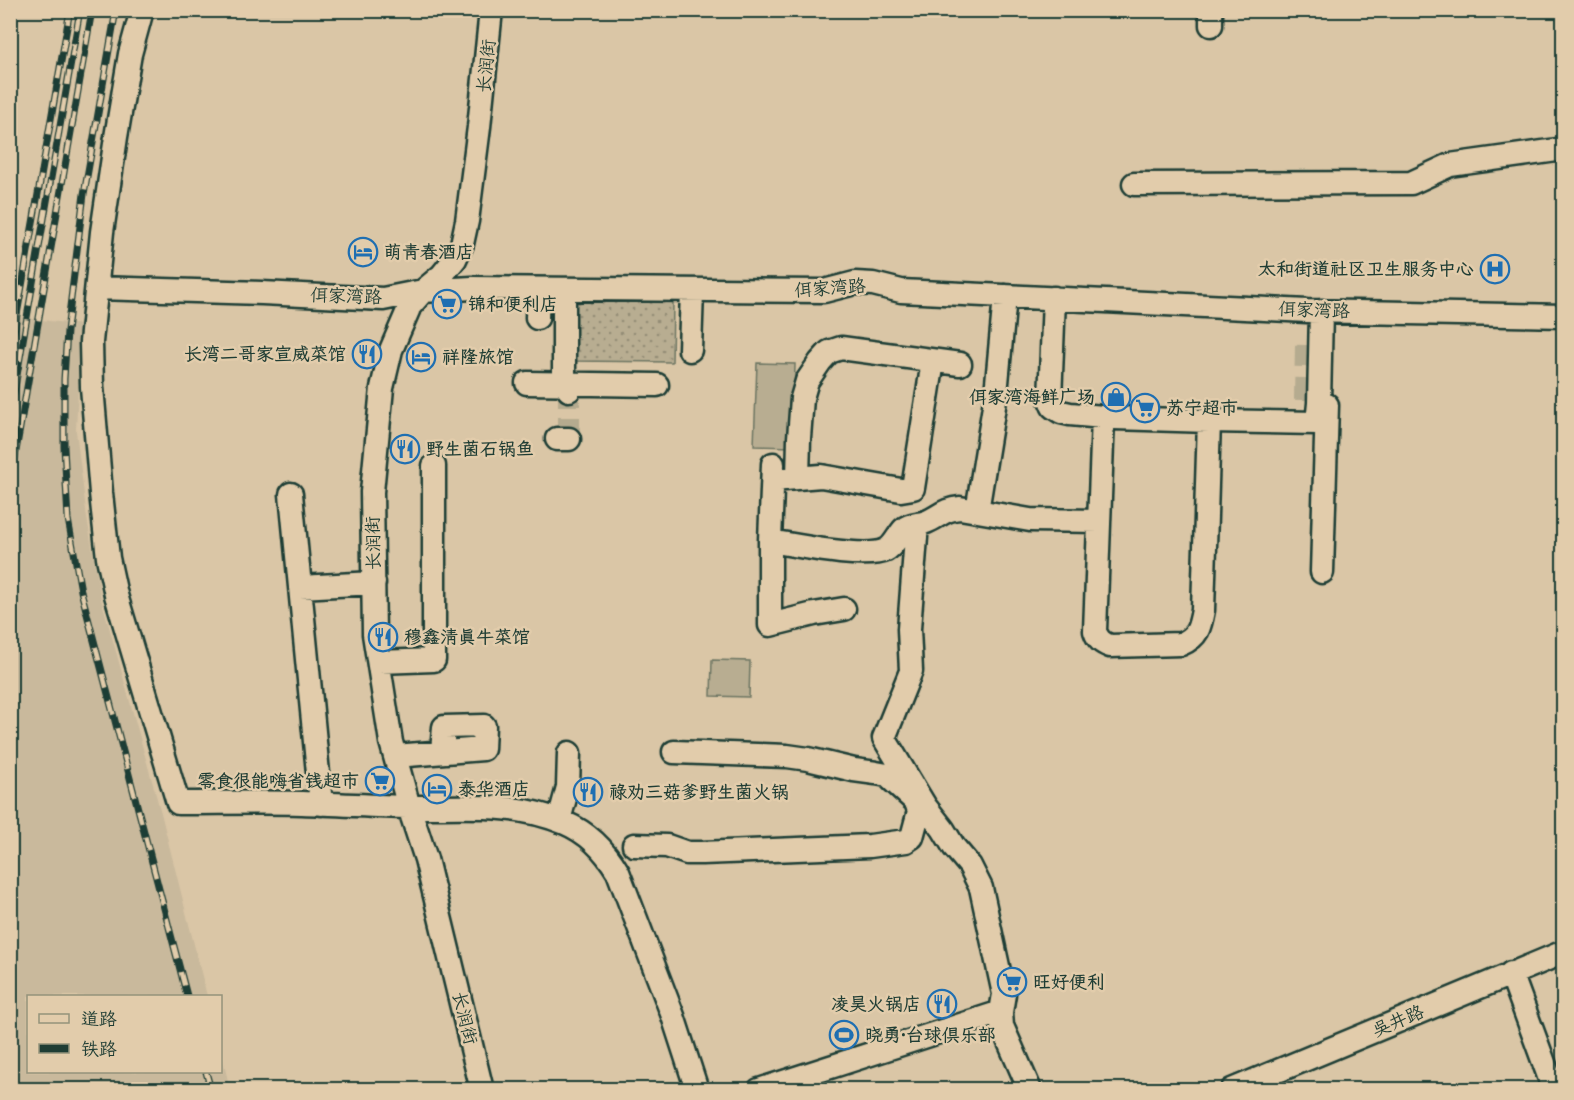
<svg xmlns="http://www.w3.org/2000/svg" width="1574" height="1100" viewBox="0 0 1574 1100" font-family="Sriracha,'LXGW WenKai TC',sans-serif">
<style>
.built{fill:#c9b99c}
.park{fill:url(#park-dots);stroke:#6c7562;stroke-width:1.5}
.pitch{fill:#b8ad91;stroke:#6c7562;stroke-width:1.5}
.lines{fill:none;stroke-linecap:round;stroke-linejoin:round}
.minor-tunnel{stroke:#b5ab8f;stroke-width:22;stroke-dasharray:22 11;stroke-linecap:butt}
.minor-casing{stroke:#1f3d34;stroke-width:27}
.minor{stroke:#e2ccab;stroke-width:22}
.rail-casing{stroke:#1f3d34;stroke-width:7}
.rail{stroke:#e2ccab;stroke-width:4.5;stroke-dasharray:14;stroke-linecap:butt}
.labels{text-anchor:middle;stroke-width:5;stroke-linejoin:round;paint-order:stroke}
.street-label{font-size:18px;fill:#1f3d34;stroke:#e2ccab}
.poi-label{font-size:18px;font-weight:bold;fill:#1f3d34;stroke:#e2ccab;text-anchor:start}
</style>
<defs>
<pattern id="park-dots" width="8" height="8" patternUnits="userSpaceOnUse" patternTransform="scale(1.5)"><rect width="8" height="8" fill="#b8ad91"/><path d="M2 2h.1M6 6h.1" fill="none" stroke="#958e77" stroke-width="1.8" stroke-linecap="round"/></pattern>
</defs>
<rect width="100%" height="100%" fill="#dac6a6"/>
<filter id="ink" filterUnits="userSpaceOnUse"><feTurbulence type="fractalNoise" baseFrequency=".0167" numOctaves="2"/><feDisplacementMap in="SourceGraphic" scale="12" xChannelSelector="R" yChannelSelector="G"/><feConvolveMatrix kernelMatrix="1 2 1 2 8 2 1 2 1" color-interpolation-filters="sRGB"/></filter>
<g filter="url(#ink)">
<path class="built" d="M11,316L81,325L76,431L87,518L101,598L161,813L207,996H28V1072H220L221,1052L230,1089L11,1090Z"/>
<path class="park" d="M573,301L673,302L672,362L572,361Z"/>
<path class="pitch" d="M757,363L795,364L793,447L754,446Z
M712,660L750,661L749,697L711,696Z"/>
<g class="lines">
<path class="minor-tunnel" d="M1305,400L1306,344
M569,439V390"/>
<g class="minor-casing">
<path id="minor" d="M142,10L130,54L116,137L102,232L91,342L92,387L101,493L108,558L116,595L178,803C219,803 260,802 302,803C337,804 372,806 407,807C460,808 515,801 565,823C589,833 605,850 618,872L673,1016L697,1090
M1211,25V10
M1134,184L1411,183L1450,165L1564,149
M97,288L262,293L383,299L423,291L472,288L824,291L855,283L873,284L901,291L1307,311L1564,316
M564,289V384L569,390
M1054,298L1050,400L1053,407L1061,412L1070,414L1114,418L1209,421L1317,423L1319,403L1321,311
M537,318L538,289
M690,350L692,291
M527,383L657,385
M1103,417L1095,631C1098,640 1102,643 1110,646L1181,644C1198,637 1200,627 1203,610L1209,421
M557,439H569
M773,464L770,541V625L814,614L844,609
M798,478L799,438L802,398L807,381L820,362L829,352L841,348L960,364
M773,480L821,476L901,490L913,488L933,361
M291,494L321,804
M978,505L996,394L1005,296
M917,524L909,629L911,671L884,738L925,806L943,829L954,847L970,866L981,888L1004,994L1001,1012L1002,1026L1030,1090
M770,541C795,545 865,560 886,550C894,546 898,535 904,529C911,523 918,525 926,522C939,517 944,509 960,508L1030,520L1099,521
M1322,572L1327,405
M300,587L374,583
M379,662L434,660V466
M395,756L483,749L484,726L444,727L442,752
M559,820L568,787L569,753
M634,845L667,846L687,853H702L870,846L906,841L912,837L919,811L916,802L892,780L887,775L876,773L854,770L808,759L787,756L674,752
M1511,973L1554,1090
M482,1090L426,859L409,807L391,742L374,634L372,492L382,388L391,350L410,306L423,291L442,275L455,259L462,244L467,221L479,127L491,10
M759,1090L1001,1012
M1232,1090L1564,952"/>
</g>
<use href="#minor" class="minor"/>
<g class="rail-casing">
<path id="rail" d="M116,10L84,194L67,331L64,379V447L68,519L81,591L187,996
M10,355L70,10
M10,416L80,10
M10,486L92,10
M206,1072L211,1090"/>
</g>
<use href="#rail" class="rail"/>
</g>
</g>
<defs>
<g id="hotel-ring" transform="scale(1.5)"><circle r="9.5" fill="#e2ccab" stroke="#1f6fb2" stroke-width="1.5"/><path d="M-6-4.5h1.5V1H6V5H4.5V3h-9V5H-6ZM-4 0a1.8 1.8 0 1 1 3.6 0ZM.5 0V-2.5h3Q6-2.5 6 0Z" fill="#1f6fb2"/></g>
<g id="hospital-ring" transform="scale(1.5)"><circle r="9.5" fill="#e2ccab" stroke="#1f6fb2" stroke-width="1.5"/><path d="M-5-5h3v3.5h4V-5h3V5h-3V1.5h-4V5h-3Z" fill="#1f6fb2"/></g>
<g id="supermarket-ring" transform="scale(1.5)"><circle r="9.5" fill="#e2ccab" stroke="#1f6fb2" stroke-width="1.5"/><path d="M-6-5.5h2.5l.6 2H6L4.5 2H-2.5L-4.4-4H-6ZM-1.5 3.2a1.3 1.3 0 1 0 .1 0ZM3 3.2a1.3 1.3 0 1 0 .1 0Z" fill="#1f6fb2"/></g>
<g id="restaurant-ring" transform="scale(1.5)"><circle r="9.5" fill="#e2ccab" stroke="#1f6fb2" stroke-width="1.5"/><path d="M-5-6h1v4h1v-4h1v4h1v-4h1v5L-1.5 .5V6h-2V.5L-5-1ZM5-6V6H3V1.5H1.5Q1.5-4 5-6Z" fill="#1f6fb2"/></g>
<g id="shop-ring" transform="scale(1.5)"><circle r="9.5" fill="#e2ccab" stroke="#1f6fb2" stroke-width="1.5"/><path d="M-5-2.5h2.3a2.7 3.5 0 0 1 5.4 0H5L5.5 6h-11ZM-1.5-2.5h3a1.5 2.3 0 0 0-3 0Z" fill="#1f6fb2"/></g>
<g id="stadium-ring" transform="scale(1.5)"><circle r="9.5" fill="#e2ccab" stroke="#1f6fb2" stroke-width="1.5"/><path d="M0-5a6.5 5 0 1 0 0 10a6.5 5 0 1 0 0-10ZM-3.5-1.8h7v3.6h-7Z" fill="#1f6fb2"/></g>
</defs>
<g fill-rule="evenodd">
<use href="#hotel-ring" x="363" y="252"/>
<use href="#hospital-ring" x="1495" y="269"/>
<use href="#supermarket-ring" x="447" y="304"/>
<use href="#restaurant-ring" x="367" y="354"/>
<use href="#hotel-ring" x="421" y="357"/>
<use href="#shop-ring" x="1116" y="397"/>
<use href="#supermarket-ring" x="1145" y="408"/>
<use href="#restaurant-ring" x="405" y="449"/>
<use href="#restaurant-ring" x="383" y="637"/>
<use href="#supermarket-ring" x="380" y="781"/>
<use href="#hotel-ring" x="437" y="789"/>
<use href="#restaurant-ring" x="588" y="792"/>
<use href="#supermarket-ring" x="1012" y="982"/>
<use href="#restaurant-ring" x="942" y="1004"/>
<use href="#stadium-ring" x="844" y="1035"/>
</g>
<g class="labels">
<g class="street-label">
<text transform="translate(486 66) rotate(-84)" y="6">长润街</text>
<text transform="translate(830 288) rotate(-4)" y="6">佴家湾路</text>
<text transform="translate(346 296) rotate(2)" y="6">佴家湾路</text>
<text transform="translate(1314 310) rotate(2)" y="6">佴家湾路</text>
<text transform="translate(373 543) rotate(-91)" y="6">长润街</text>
<text transform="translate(465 1018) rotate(76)" y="6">长润街</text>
<text transform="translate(1398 1021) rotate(-23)" y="6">吴井路</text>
</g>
<g class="poi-label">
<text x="384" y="258">萌青春酒店</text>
<text x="1474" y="275" text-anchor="end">太和街道社区卫生服务中心</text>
<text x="468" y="310">锦和便利店</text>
<text x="346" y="360" text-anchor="end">长湾二哥家宣威菜馆</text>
<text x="442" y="363">祥隆旅馆</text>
<text x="1095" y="403" text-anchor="end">佴家湾海鲜广场</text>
<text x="1166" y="414">苏宁超市</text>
<text x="426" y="455">野生菌石锅鱼</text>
<text x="404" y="643">穆鑫清真牛菜馆</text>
<text x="359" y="787" text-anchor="end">零食很能嗨省钱超市</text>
<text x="458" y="795">泰华酒店</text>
<text x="609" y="798">禄劝三菇爹野生菌火锅</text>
<text x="1033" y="988">旺好便利</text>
<text x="921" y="1010" text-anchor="end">凌昊火锅店</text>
<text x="865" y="1041">晓勇·台球俱乐部</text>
</g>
</g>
<rect width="1574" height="1100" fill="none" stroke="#e2ccab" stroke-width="36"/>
<rect x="18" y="18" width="1538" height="1064" fill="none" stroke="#1f3d34" stroke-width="2" filter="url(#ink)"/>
<rect x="27" y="995" width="195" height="78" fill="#e2ccab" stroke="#94937b" stroke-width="1.5"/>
<rect x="39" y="1014" width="30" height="9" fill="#e2ccab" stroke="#94937b" stroke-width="1.5"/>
<text x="81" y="1025" font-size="18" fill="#1f3d34">道路</text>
<rect x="39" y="1044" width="30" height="9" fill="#1f3d34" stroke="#94937b" stroke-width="1.5"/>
<text x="81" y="1055" font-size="18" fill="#1f3d34">铁路</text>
</svg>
